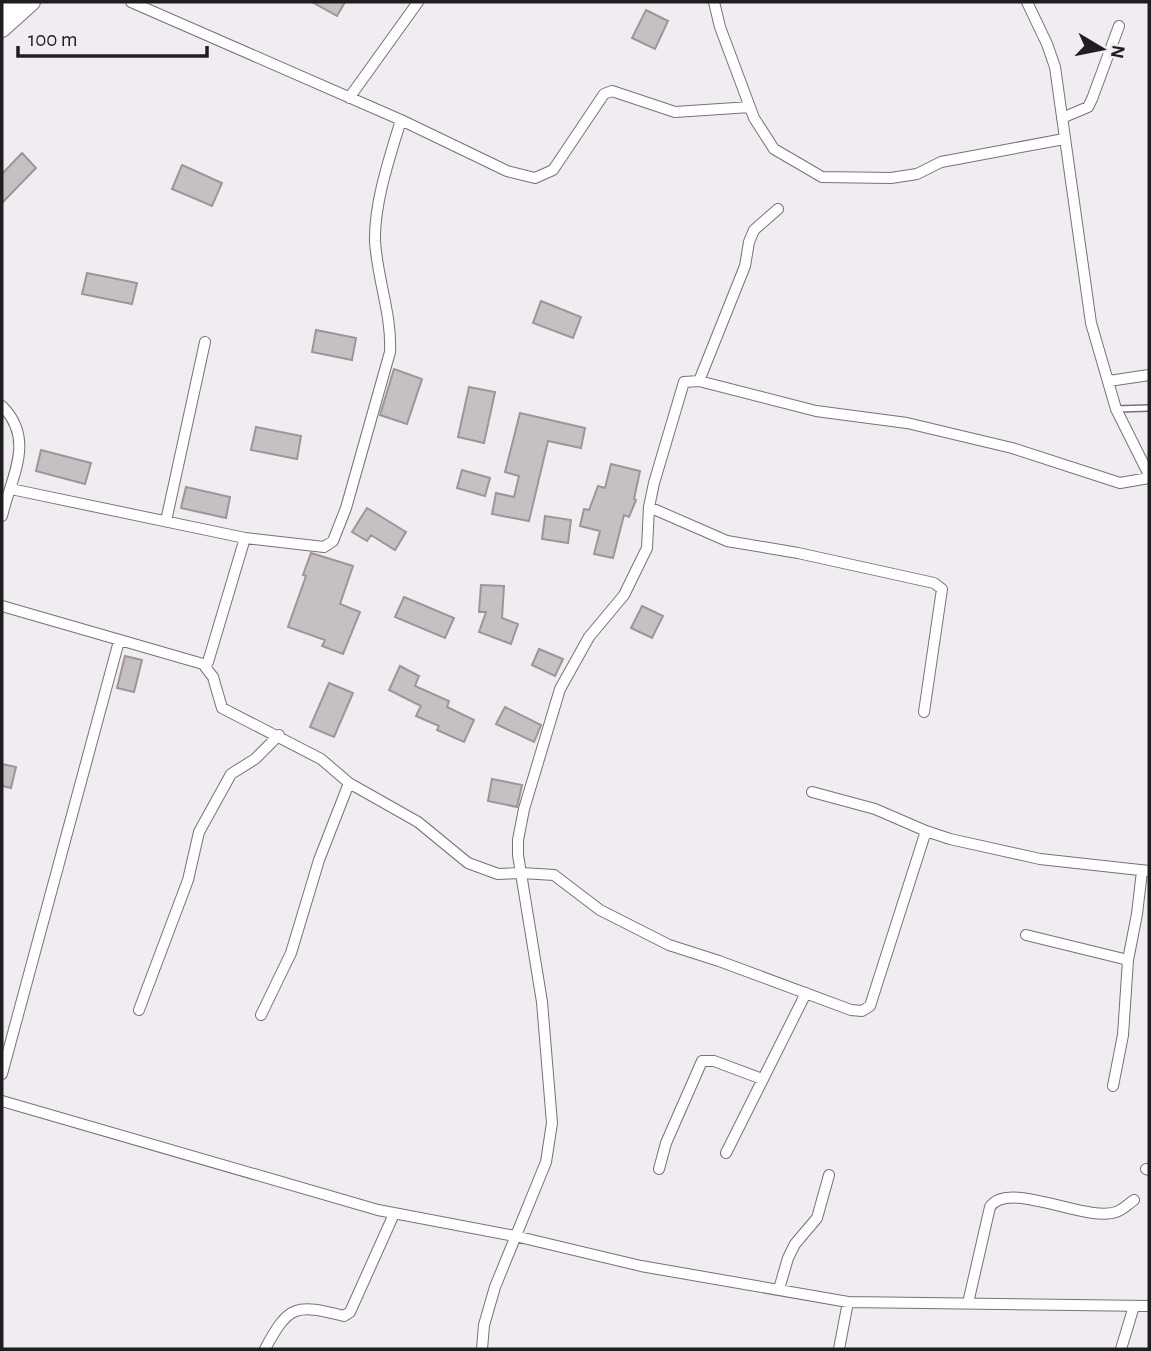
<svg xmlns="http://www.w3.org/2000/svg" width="1151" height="1351" viewBox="0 0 1151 1351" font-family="'Alegreya Sans',sans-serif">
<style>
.building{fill:#c6c0c2;stroke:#9c9697;stroke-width:2}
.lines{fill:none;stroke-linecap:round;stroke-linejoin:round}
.service-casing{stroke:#767277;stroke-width:8}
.minor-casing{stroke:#767277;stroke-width:12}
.primary-casing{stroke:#767277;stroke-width:18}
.service{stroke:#fff;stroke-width:5}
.minor{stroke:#fff;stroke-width:10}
.primary{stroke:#fff;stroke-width:16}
</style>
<rect width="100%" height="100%" fill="#f0ecf1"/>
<path class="building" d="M312,2H345L337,16Z
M646,10L668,21L655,49L632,38Z
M22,153L36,168L2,203V174Z
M182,165L222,183L212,206L172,189Z
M87,273L137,283L132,304L82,294Z
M541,301L581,317L573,338L533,323Z
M316,330L356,338L352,360L312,352Z
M394,369L422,379L407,424L380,415Z
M469,387L495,392L484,443L458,437Z
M520,413L585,428L581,448L548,441L529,521L492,514L496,493L514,497L519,476L505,472Z
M256,427L301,436L297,459L251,450Z
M41,450L91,463L85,484L36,471Z
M611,464L640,471L634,499L636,500L629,517L624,515L613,558L594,554L600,531L580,526L584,509L589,510L598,486L605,488Z
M462,470L490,478L485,496L457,488Z
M186,487L230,497L226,518L181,508Z
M367,508L406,532L395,550L371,535L367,541L352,532Z
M545,516L571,520L568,543L542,539Z
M311,553L353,566L340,604L360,612L343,654L322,646L325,640L288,627L306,576L303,575Z
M481,585L504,586L502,618L518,624L511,644L479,632L486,612H479Z
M404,597L454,618L445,638L395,617Z
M642,606L663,616L652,638L631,628Z
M539,649L563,659L555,676L532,665Z
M125,656L142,660L134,692L117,688Z
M400,666L419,676L415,686L449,701L447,707L474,720L464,742L437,730L439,726L416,716L421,706L389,690Z
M329,683L353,693L334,737L310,727Z
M505,707L541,725L534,742L496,724Z
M2,764L16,767L11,788L2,786Z
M492,779L522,785L517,807L488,801Z"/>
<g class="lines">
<g class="service-casing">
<path id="service" d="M1116,409L1149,408"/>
</g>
<g class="minor-casing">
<path id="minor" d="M131,2L401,120L507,171L535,178L553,170L604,94L612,91L675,112L750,107
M714,2L720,27L754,118L774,149L822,177L891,178L917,174L941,162L1064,139
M1027,2L1047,44L1055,67L1091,323L1116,409L1149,475
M349,98L418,2
M1062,118L1088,107L1092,99L1119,26
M699,381L745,266L749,242L754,230L778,209
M1109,381L1149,375
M2,406C36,440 11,477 2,516
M11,489L245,538L324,547L333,541L346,508L390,352C392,315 377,278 375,241C374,203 390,156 401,120
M649,507L727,541L798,553L934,583L942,589L924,712
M166,521L205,342
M2,606L203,664L208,662L245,538
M203,664L213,677L222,708L321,759L349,783L418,822L468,863L498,874L522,873L554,875L600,910L669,945L719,961L851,1010L862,1011L870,1006L926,831
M812,792L875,809L926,831L950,839L1040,859L1149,871
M1026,935L1128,960
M139,1010L188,880L199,832L231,774L255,759L279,735
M261,1015L291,953L319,860L349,783
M2,1074L119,641
M1113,1086L1123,1035L1128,960L1137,914L1142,871
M2,1101L378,1210L515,1236L641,1266L848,1302L1149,1306
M726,1153L806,993
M659,1169L666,1143L702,1061H714L762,1079
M1146,1169L1149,1170
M779,1289L788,1258L795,1244L817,1218L829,1175
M968,1303L990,1207C1008,1179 1087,1223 1116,1212C1123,1210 1128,1204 1134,1200
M265,1349C289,1304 296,1304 344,1316L350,1312L394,1214
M482,1349L484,1325L495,1287L546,1162L552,1123L542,1002L518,855V840L524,809L560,689L589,637L624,595L647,548L649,507L654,483L684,382L699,381L816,411L907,423L1012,448L1120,483L1149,478
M839,1349L848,1302
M1121,1349L1134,1306"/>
</g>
<g class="primary-casing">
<path id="primary" d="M2,10L11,2
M2,29L32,2"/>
</g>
<use href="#service" class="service"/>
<use href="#minor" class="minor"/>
<use href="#primary" class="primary"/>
</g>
<rect width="1151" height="1351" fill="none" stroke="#1f1e1f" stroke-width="7"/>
<g transform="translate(1102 49) rotate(100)" stroke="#f0ecf1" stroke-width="5" paint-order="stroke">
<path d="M0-5L12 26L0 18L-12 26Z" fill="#1f1e1f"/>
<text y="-10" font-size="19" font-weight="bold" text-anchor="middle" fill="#1f1e1f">N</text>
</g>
<path d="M18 46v10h189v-10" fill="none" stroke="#1f1e1f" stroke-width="3.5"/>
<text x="28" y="46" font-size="21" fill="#1f1e1f" stroke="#f0ecf1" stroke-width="5" paint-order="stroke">100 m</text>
</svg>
